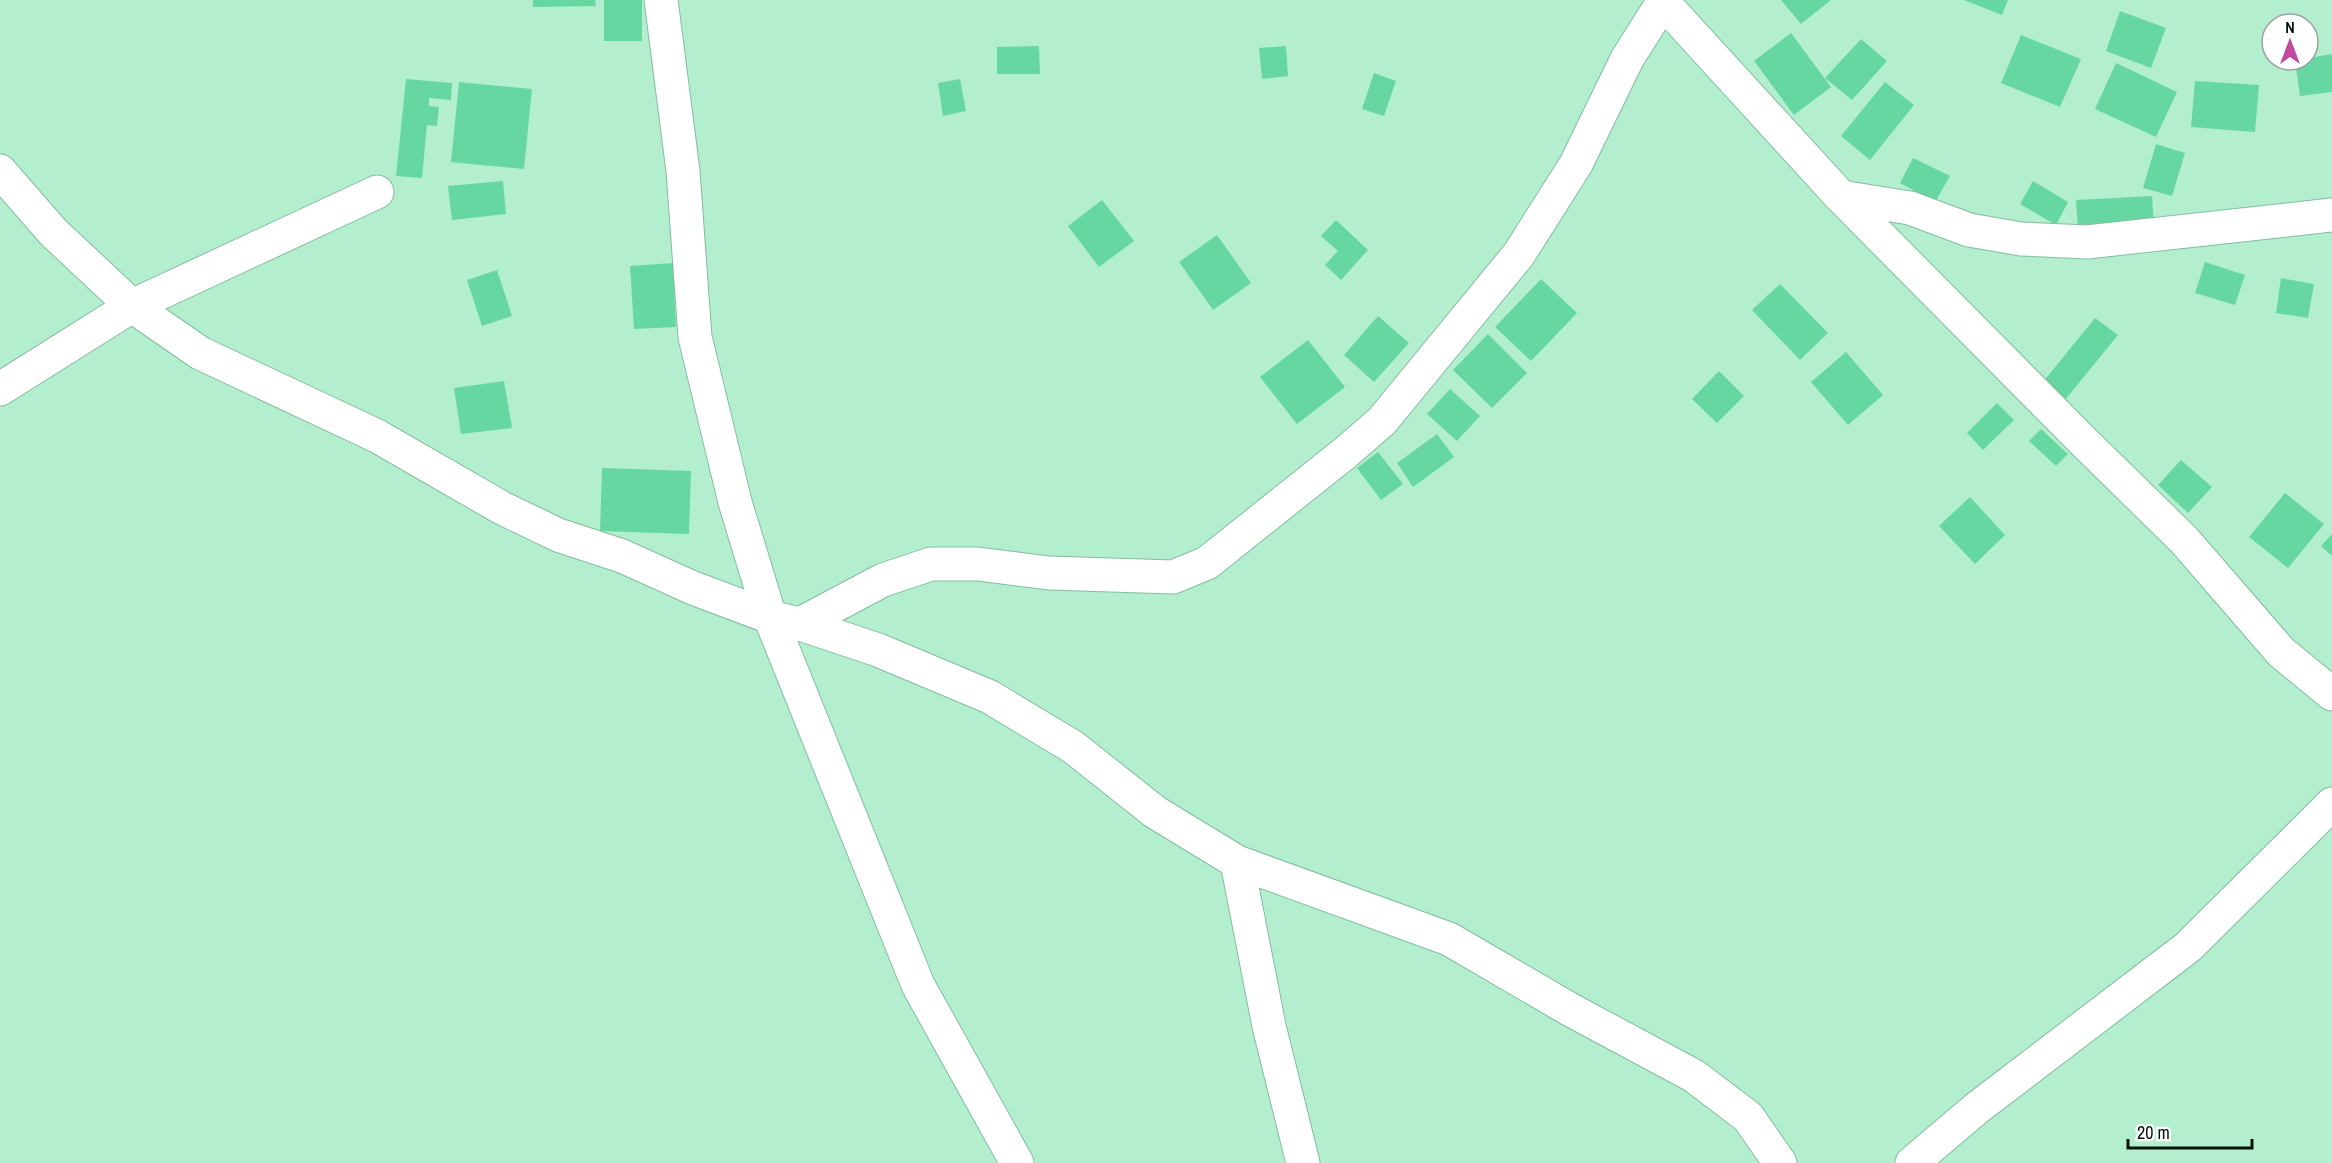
<svg xmlns="http://www.w3.org/2000/svg" width="2332" height="1163" viewBox="0 0 2332 1163" font-family="'Archivo Narrow',sans-serif">
<style>
.building{fill:#67d7a1}
.lines{fill:none;stroke-linecap:round;stroke-linejoin:round}
.street-casing{stroke:#83bd9e;stroke-width:35}
.street{stroke:#fff;stroke-width:33}
</style>
<rect width="100%" height="100%" fill="#b3efce"/>
<path class="building" d="M533,0H595L596,6L533,7Z
M604,0H642V41H604Z
M1781,0H1831L1801,24Z
M1964,0H2008L2002,15Z
M2120,11L2166,28L2151,68L2106,51Z
M1791,33L1831,87L1794,115L1754,61Z
M2021,35L2081,59L2060,107L2001,83Z
M1861,39L1887,61L1852,100L1825,78Z
M1039,46L1040,74H997V47Z
M1286,46L1288,76L1262,79L1259,48Z
M2332,54V92L2300,96L2295,60H2308V58Z
M2116,63L2177,92L2156,137L2095,109Z
M1374,73L1396,81L1384,116L1362,109Z
M406,79L452,83L451,100L429,98V106L439,107L437,126L427,125L422,178L396,176Z
M960,79L966,111L943,116L938,83Z
M2195,81L2259,85L2255,132L2191,127Z
M459,82L532,89L524,169L451,162Z
M1885,82L1914,105L1870,160L1841,136Z
M2156,144L2185,153L2172,196L2143,188Z
M1913,158L1950,176L1935,202L1900,183Z
M503,181L506,214L452,220L448,186Z
M2033,181L2068,202L2056,225L2020,204Z
M2152,196L2154,226L2078,230L2076,200Z
M1102,200L1134,241L1099,267L1068,226Z
M1336,220L1368,250L1341,280L1325,265L1338,251L1321,236Z
M1217,235L1251,283L1213,310L1179,262Z
M2205,262L2245,275L2235,305L2195,293Z
M673,263L676,327L634,329L630,266Z
M497,270L512,316L482,326L467,280Z
M2281,278L2314,284L2308,318L2276,313Z
M1541,279L1577,313L1531,361L1495,327Z
M1780,284L1828,333L1800,360L1752,310Z
M1378,316L1409,343L1374,382L1344,355Z
M2095,318L2118,335L2065,400L2043,382Z
M1488,334L1527,373L1492,408L1453,370Z
M1308,340L1345,387L1297,424L1260,377Z
M1846,352L1883,395L1848,425L1811,382Z
M1719,371L1744,396L1717,423L1692,399Z
M504,381L512,428L461,434L454,388Z
M1450,389L1480,416L1457,441L1427,414Z
M1997,403L2014,420L1983,450L1967,433Z
M2041,429L2068,454L2056,466L2029,441Z
M1437,434L1454,457L1413,487L1397,463Z
M1378,452L1403,484L1381,500L1357,468Z
M2181,460L2212,487L2188,513L2158,485Z
M602,468L691,471L689,534L600,531Z
M2285,493L2324,524L2288,568L2249,537Z
M1970,497L2005,535L1975,564L1939,526Z
M2332,534V556L2321,546Z"/>
<g class="lines">
<g class="street-casing">
<path id="street" d="M661,0L683,171L695,337L735,502L770,617L918,985L1017,1163
M1661,0L1841,197L2085,443L2184,540L2281,652L2332,694
M0,171L53,232L132,306L200,353L377,436L502,508L558,535L622,556L693,588L770,617L800,624L878,650L990,697L1073,747L1155,812L1237,862L1449,939L1571,1010L1694,1076L1748,1117L1780,1163
M1841,197L1910,208L1969,230L2021,239L2087,242L2332,215
M0,389L132,306L377,192
M800,624L883,580L931,564H978L1049,573L1173,577L1207,563L1345,453L1382,421L1519,254L1576,164L1627,59L1663,2
M1237,862L1269,1026L1303,1163
M1912,1163L1977,1108L2188,947L2332,804"/>
</g>
<use href="#street" class="street"/>
</g>
<g transform="translate(2290 42)"><circle r="28" fill="#ffffff" stroke="#99a19d" stroke-width="1.5"/>
<path d="M0-4.5L10 22L0 15L-10 22Z" fill="#c14aa0"/>
<text y="-9" font-size="16" font-weight="bold" text-anchor="middle" fill="#001309">N</text>
</g>
<path d="M2128 1139v9h124v-9" fill="none" stroke="#001309" stroke-width="3"/>
<text x="2137" y="1139" font-size="18" fill="#001309" stroke="#ffffff" stroke-width="4.5" paint-order="stroke">20 m</text>
</svg>
